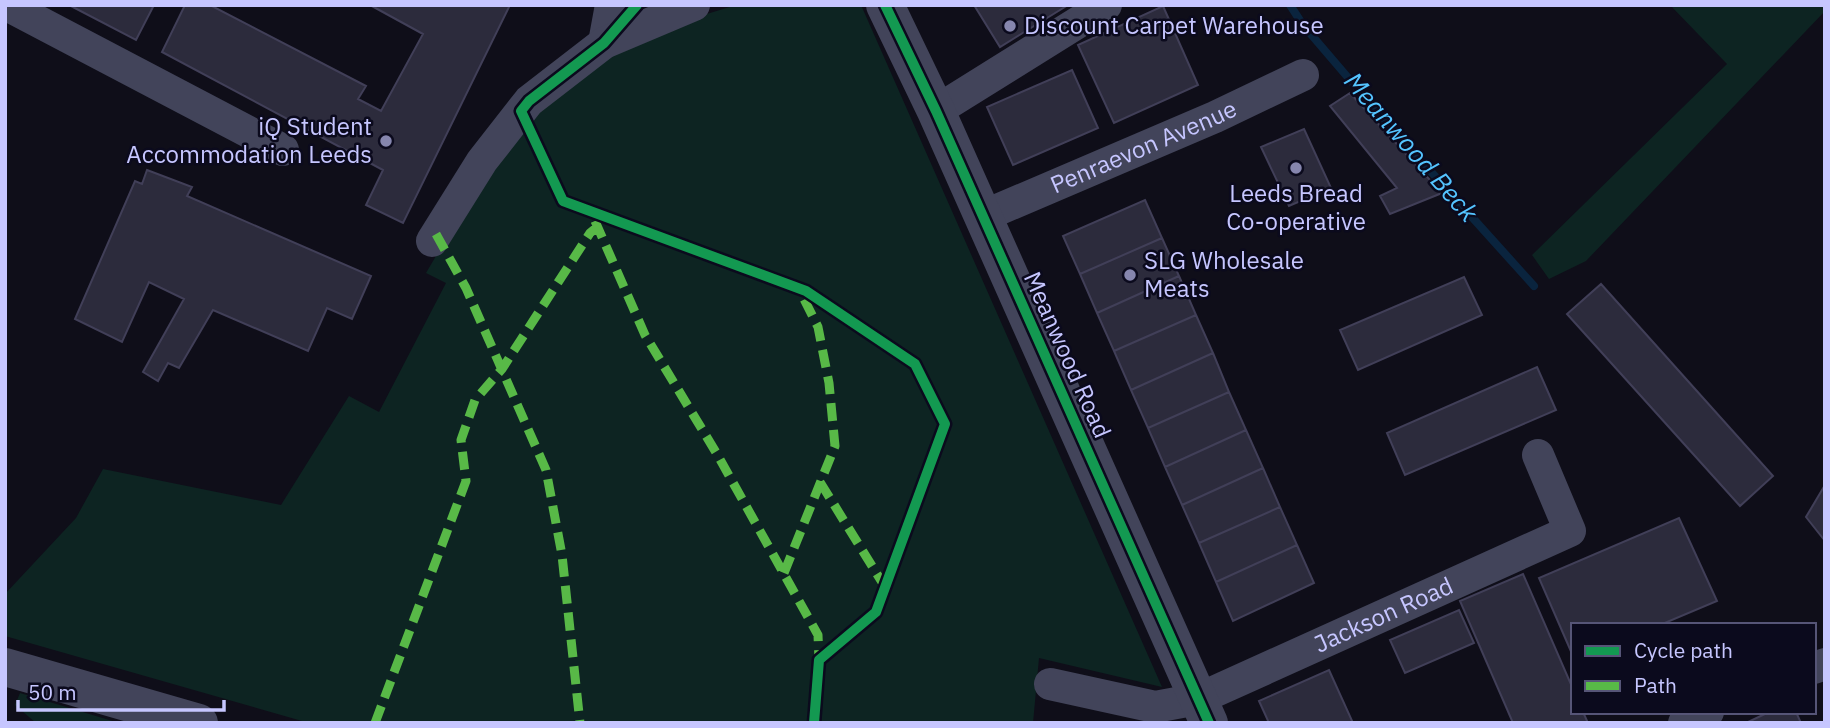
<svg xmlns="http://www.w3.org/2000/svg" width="1830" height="728" viewBox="0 0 1830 728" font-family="'IBM Plex Sans',sans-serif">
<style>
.green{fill:#0d2422}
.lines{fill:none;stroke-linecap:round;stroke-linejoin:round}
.stream{stroke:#0a243e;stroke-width:8}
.building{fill:#2c2b3c;stroke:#413f58;stroke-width:2}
.minor{stroke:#42445a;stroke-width:32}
.tertiary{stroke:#42445a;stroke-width:38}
.quiet{stroke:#58b947;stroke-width:9;stroke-dasharray:18 9;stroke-linecap:butt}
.cycleway-casing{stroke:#0b0a1d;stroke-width:15}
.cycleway{stroke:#139951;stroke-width:10}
.poi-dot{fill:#8686ae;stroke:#0b0a1d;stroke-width:2.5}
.labels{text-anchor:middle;stroke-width:5;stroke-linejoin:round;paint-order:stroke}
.poi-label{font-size:24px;fill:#c6c6ff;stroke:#0b0a1d;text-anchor:start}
.street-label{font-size:24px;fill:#c6c6ff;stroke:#0b0a1d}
.water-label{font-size:26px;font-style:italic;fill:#54c4ff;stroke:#0b0a1d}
</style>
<rect width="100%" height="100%" fill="#0f0e19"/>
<path class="green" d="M736,5H861L1162,687L1039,658L1033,723H309L5,636V594L76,518L103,469L281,505L349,396L379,412L446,283L426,273L486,171L533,111L629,38Z
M1670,5H1825V11L1586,261L1549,279L1532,255L1727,64Z
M20,693L119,723H36L15,705Z"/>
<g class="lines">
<path class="stream" d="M1290,5L1303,25L1380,115L1534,286"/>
</g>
<path class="building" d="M69,5H154L136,40Z
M185,5H210L366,86L358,99L381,111L423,34L370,5H510L403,223L366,205L383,170L162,52Z
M974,5H1068L1000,47Z
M1163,6L1198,85L1114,123L1078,45Z
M1072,70L1098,128L1013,165L987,107Z
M1350,93L1442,193L1390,214L1380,196L1397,188L1330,106Z
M1304,129L1331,188L1289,206L1261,147Z
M147,170L192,187L187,196L371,276L352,319L327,308L308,351L213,310L179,368L168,363L158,381L143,372L184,299L149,282L122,342L75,319L135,181L142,184Z
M1145,200L1162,238L1080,274L1063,236Z
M1162,238L1179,276L1097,313L1080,274Z
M1179,276L1196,315L1114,351L1097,313Z
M1464,277L1482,315L1358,370L1340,330Z
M1601,284L1773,476L1740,506L1567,314Z
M1196,315L1213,353L1131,390L1114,351Z
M1213,353L1229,392L1148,428L1131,390Z
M1537,367L1556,410L1405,475L1387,433Z
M1229,392L1246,430L1165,467L1148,428Z
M1246,430L1263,468L1182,505L1165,467Z
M1263,468L1280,507L1199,543L1182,505Z
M1825,485V541L1806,517Z
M1280,507L1297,545L1216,582L1199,543Z
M1679,518L1717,601L1660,625H1573V656L1539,578Z
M1297,545L1314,583L1233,621L1216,582Z
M1523,574L1573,689V712H1583L1588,723H1513L1460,601Z
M1459,610L1474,643L1405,673L1390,640Z
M1329,670L1353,723H1269L1259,701Z
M1769,712H1796L1801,723H1746Z"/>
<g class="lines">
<g class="minor">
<path d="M7,5L283,150"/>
<path d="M604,43L611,5"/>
<path d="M936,111L1106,5"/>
<path id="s1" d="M981,217L1215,117L1303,75"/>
<path d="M432,241L482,161L529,101L604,43L694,5"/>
<path d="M1814,668L1825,664"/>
<path id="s2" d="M1050,684L1155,707L1198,699L1570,531L1538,455"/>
<path d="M1684,723L1708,712"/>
</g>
<path class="tertiary" d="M885,5L936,111L1209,723
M5,667L199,723"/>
<path class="quiet" d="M595,221L645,335L717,454L818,635L819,660
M436,234L466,288L546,470L562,555L580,723
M820,482L885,587
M784,573L835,446L829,383L818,327L800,291
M375,723L466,481L461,440L475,400L502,369L590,233L608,218"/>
<g class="cycleway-casing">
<path id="cycleway" d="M637,5L604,43L529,101L521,111L563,201L806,291L915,364L945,424L876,612L819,660L814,723
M885,5L936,111L1209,723"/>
</g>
<use href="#cycleway" class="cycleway"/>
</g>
<g class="poi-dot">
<circle cx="1010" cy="26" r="7"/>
<circle cx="386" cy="141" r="7"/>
<circle cx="1296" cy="168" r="7"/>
<circle cx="1130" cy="275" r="7"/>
</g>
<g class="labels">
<g class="poi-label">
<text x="1024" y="34">Discount Carpet Warehouse</text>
<text x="372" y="135" text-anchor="end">iQ Student<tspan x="372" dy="28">Accommodation Leeds</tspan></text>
<text x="1296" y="202" text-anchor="middle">Leeds Bread<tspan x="1296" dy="28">Co-operative</tspan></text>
<text x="1144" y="269">SLG Wholesale<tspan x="1144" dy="28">Meats</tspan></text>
</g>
<g class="street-label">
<text dy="8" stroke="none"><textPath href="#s1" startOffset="177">Penraevon Avenue</textPath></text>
<text transform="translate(1067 355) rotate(66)" y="8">Meanwood Road</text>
<text dy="8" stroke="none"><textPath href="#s2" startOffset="355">Jackson Road</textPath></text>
</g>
<g class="water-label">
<text transform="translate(1411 147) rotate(49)" y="9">Meanwood Beck</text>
</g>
</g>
<rect width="1830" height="728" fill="none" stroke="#c6c6ff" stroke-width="14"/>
<rect x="1571" y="623" width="245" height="91" fill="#0b0a1d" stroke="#565577" stroke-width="2"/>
<rect x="1585" y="646" width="35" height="10" fill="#139951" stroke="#565577" stroke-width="2"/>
<text x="1634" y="658" font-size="21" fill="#c6c6ff">Cycle path</text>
<rect x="1585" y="681" width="35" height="10" fill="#58b947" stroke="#565577" stroke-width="2"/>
<text x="1634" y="693" font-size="21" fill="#c6c6ff">Path</text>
<path d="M18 700v10h206v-10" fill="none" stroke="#c6c6ff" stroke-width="3.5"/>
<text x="28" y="700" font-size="21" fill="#c6c6ff" stroke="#0b0a1d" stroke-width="5" paint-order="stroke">50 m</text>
</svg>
